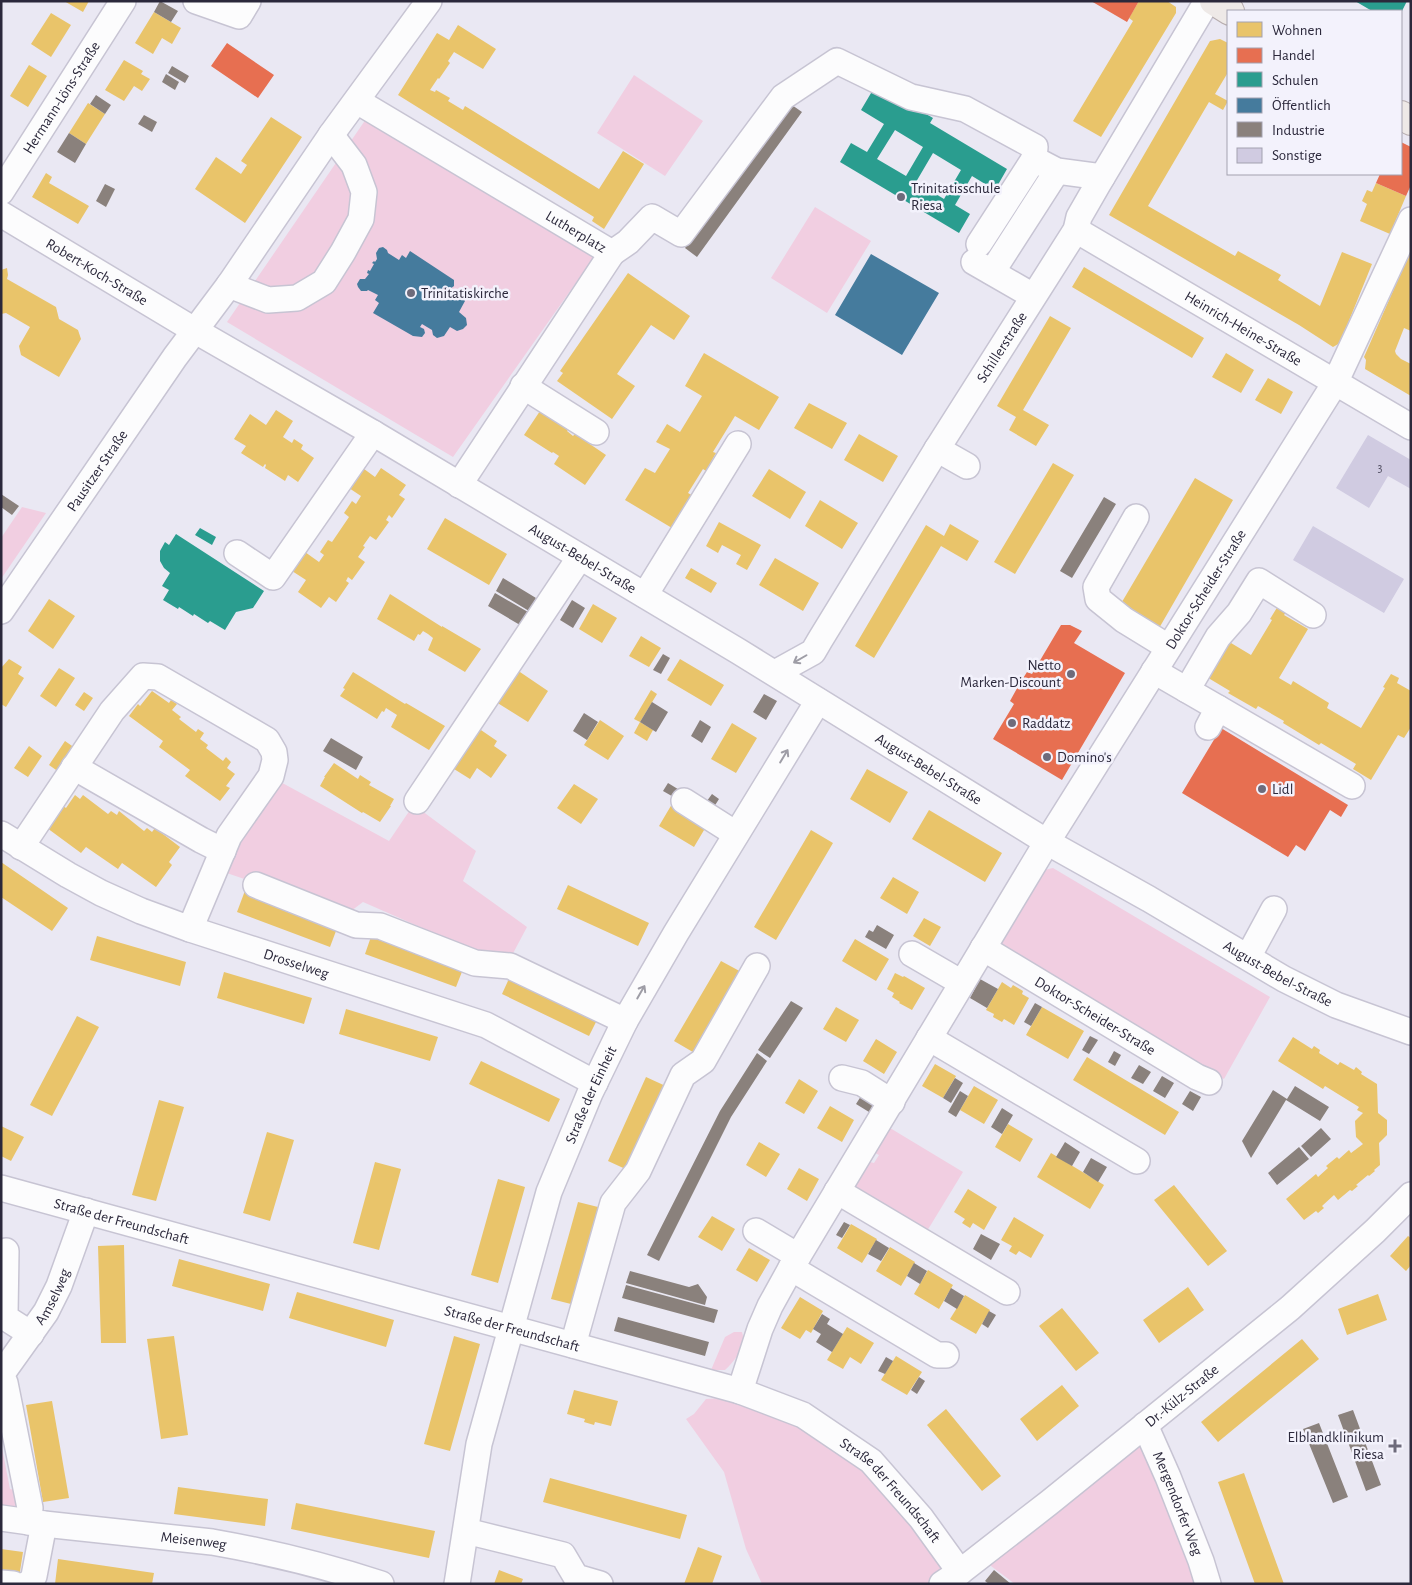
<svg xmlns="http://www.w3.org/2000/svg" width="1412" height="1585" viewBox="0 0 1412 1585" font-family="'Alegreya Sans',sans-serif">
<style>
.green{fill:#f1cee1}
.homes{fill:#e9c46a}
.shops{fill:#e76f51}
.schools{fill:#2a9d8f;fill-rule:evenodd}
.public{fill:#457b9d}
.industry{fill:#8a817c}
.building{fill:#d0cbe1}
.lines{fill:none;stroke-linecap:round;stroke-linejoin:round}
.minor-casing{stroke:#c7c4d3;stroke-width:28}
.major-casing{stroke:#b6acad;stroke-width:30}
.minor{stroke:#fcfcfd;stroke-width:25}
.major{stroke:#eee9e7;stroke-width:28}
.oneway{stroke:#9e9da6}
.poi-dot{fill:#6e6b7b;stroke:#f3f2fc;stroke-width:2}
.labels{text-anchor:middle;stroke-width:5;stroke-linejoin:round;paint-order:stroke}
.number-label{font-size:12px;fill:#545164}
.street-label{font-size:15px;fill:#2b283b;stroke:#f3f2fc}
.poi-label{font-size:15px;fill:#2b283b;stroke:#f3f2fc;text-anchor:start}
</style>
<rect width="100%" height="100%" fill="#eae8f3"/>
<path class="green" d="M634,75L703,121L665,176L597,133Z
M366,119L597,253L453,457L227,322Z
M815,207L871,241L827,313L771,278Z
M22,507L46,513L1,579V538Z
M275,779L389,841L412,807L418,808L476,851L463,881L527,927L510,959L491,952L468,948L363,902L347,914L218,870Z
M1053,868L1270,997L1224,1079L997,949L1044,870Z
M890,1128L963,1172L924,1236L852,1192L870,1162L874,1163L879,1155L875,1153Z
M734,1332H742C747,1346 735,1361 725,1370H711L725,1337Z
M736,1397L808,1425L872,1474L943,1566L942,1575L928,1584H762L746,1549L724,1472L686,1419L694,1414L706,1399Z
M1140,1440L1200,1584H1015L983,1560Z
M1,1443L10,1489L22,1491L25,1513L1,1506Z"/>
<path class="homes" d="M64,1H89L83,12Z
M1139,1H1167L1176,7V13L1101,137L1073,121L1133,21L1129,18Z
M154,12L181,28L172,44L162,38L153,54L135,43Z
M51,13L71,25L51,57L31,44Z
M458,25L496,49L483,69L454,52L448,61L450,63L439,79L438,78L430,90L435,92L436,90L450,98L448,101L463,110L465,106L599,189L623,151L644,164L604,229L592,221L594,217L398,95L437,33L449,40Z
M1220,39L1228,43V75L1227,74L1215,94L1228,101L1223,110L1209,102L1148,206L1235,256L1238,251L1281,275L1278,280L1320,306L1342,252L1372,264L1340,343L1333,347L1299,325L1109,215L1210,41Z
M124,60L143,71L141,74L150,79L142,91L134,86L124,101L105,90Z
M29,65L47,76L28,107L10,96Z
M88,103L105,114L86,144L69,133Z
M271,117L302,137L245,223L195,189L216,157L241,174L247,165L241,161Z
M46,173L52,177L49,183L89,206L78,224L32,197Z
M1376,183L1406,196L1390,234L1360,221L1367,204L1362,201L1367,190L1372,192Z
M1411,250V331L1404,328L1395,351L1396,354L1401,359L1411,364V396L1365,369L1366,360L1364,357Z
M1084,267L1204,338L1192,358L1072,287Z
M7,268L8,275L7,279L56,307L59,319L78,330L81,339L59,377L21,355L19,346L30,327L6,313L1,314V270Z
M628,273L690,316L674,340L651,325L617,374L635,386L612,419L557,381L563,373L560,371Z
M1050,316L1071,328L1023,410L1049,425L1036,446L1009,430L1016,417L997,406Z
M704,353L779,397L759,430L735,416L713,452L716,453L706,471L703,469L688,493L697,498L677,531L625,500L645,468L655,473L670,449L656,442L667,424L680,432L702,396L685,386Z
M1226,353L1254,370L1241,393L1212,377Z
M1268,378L1293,392L1281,414L1255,400Z
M809,403L847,423L832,449L794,428Z
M542,408L570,427L567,431L573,436L575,434L606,455L585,485L554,464L559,456L553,452L552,453L524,435Z
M276,410L293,421L283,437L292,443L294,439L303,445L301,449L314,458L298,482L288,475L285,481L265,468L266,465L265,464L263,467L241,453L246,446L234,439L250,414L266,425Z
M859,434L898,456L883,482L844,460Z
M1053,463L1074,475L1015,574L994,562Z
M360,466L375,477L381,468L406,485L399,495L405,499L392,518L389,515L386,520L389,522L376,540L370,536L363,546L365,547L358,557L365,562L352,580L348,577L346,581L349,583L336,602L329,597L321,608L298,592L306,580L292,571L305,552L319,562L324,555L320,552L328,540L332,542L349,517L344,513L352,501L356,504L361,496L346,486Z
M769,469L806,492L790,519L752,496Z
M1195,478L1233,500L1158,630L1119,607Z
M820,500L858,523L842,549L805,526Z
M445,518L507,554L489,585L427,549Z
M719,522L761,545L747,570L736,564L741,555L722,545L718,553L706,546Z
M950,524L979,541L967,561L941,546L874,658L855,646L926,525L944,536Z
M775,558L819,583L803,611L759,585Z
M691,568L717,583L711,593L685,578Z
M390,594L442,627V626L481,649L465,672L428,650L433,638L428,634L423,631L420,635L418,634L414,641L377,619Z
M49,599L75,616L53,649L28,631Z
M593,604L617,618L602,643L579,629Z
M1278,606L1287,611L1284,615L1308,629L1279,678L1291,685L1293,681L1329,703L1327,708L1361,728L1385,688L1383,687L1391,674L1399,678L1397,683L1411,691V727L1404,738L1398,735L1371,780L1353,769L1356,764L1321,743L1319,745L1283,723L1284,721L1258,706L1256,709L1228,693L1230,691L1205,676L1226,640L1251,655L1272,620L1270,619Z
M641,636L661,648L649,667L629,656Z
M9,659L22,667L18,674L24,678L6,707L1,704V668Z
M680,659L724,685L711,706L667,680Z
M59,668L75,678L56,707L40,696Z
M517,670L548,691L528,722L496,702Z
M353,672L405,704L406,703L445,726L429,750L391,727L397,715L386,708L384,712L382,711L377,719L340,696L345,689L343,688Z
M651,690L657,694L640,722L653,730L647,741L634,733L640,722L634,719Z
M152,691L169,703L171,700L177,704L172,710L181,717L179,719L196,732L198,729L204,733L200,739L208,745L206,748L223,761L226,757L231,762L227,768L235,774L226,786L230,788L220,801L185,776L190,770L159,747L163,741L129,716L138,704L140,706Z
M84,692L93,698L84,711L75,705Z
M600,720L624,736L608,760L584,745Z
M732,723L757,738L736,773L711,759Z
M478,728L497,741L494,746L507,755L491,778L477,768L470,779L454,769L467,749L465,747Z
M65,741L75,748L59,772L49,765Z
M29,746L42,756L28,777L14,768Z
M334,763L358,779L360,775L371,782L369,785L394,799L390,806H391L380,822L363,812L362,813L320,786L325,777H324Z
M867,769L908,792L890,823L850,799Z
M574,784L598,799L581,824L557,808Z
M75,795L80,799L83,795L108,814L111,811L117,815L119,811L144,831L147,828L152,832L155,828L180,847L169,862L172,865L156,887L122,863L118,869L86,847L81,853L47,828L63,806L66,808Z
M672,804L707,825L694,847L659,826Z
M929,810L1002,853L985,882L912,839Z
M811,830L833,843L776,940L754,927Z
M1,862L68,908L52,931L1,897Z
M893,877L919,892L907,914L880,898Z
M568,885L649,923L638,946L557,909Z
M246,888L339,923L330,947L237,912Z
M924,918L941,927L930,946L913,936Z
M373,931L465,964L456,987L365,954Z
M97,936L186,962L180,986L90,960Z
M855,939L889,959L876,981L842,961Z
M721,961L745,974L698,1055L674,1041Z
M513,970L601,1012L589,1036L502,994Z
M224,972L312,998L304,1024L217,998Z
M895,973L903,977L904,976L925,988L912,1010L899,1003L900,1002L892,997L894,993L887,989Z
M1002,982L1011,988L1013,985L1023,991L1022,994L1029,998L1014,1025L1004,1019L1002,1022L993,1017L994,1014L986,1010Z
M836,1007L859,1020L846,1042L823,1029Z
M1042,1007L1084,1031L1068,1059L1026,1035Z
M346,1009L438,1037L430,1061L339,1034Z
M77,1016L99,1027L52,1116L30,1105Z
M1293,1037L1312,1049L1314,1046L1320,1050L1319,1053L1338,1065L1340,1062L1354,1070L1356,1067L1362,1072L1361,1074L1377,1084L1378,1113L1387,1120V1135L1379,1143L1380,1165L1374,1170L1375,1171L1369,1176L1368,1175L1356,1185L1358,1186L1352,1191L1350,1190L1338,1200L1334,1195L1322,1206L1324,1208L1318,1213L1316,1211L1304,1220L1286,1199L1316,1174L1318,1177L1328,1168L1326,1166L1337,1157L1339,1159L1349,1150L1351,1153L1363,1144L1356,1137L1355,1121L1363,1113L1357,1110L1359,1107L1325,1086L1323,1089L1278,1061Z
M876,1039L897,1052L884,1074L863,1061Z
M1087,1057L1179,1112L1165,1135L1073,1080Z
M481,1061L560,1099L549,1122L469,1084Z
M935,1064L956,1076L943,1098L922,1086Z
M646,1077L670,1088L632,1172L608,1161Z
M799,1079L818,1091L804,1114L785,1103Z
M974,1086L998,1100L984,1124L960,1110Z
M159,1100L184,1107L156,1201L132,1195Z
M830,1106L854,1120L842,1142L817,1128Z
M1008,1124L1033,1139L1020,1162L995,1147Z
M1,1126L24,1137L11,1161L1,1156Z
M267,1132L294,1140L270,1221L243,1213Z
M759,1142L780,1154L766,1177L746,1165Z
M1051,1153L1104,1185L1090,1209L1037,1177Z
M375,1162L401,1169L379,1250L353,1243Z
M799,1168L819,1179L807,1201L787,1189Z
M498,1179L525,1187L498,1283L471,1275Z
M1174,1185L1227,1251L1208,1266L1154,1200Z
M968,1189L997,1207L984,1230L973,1223L970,1228L962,1223L965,1219L954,1212Z
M578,1202L606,1209L579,1306L551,1299Z
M712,1216L735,1229L722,1251L698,1237Z
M1014,1217L1044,1235L1031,1258L1019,1251L1016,1255L1009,1251L1012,1246L1001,1240Z
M851,1224L877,1239L862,1263L837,1248Z
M1408,1236L1411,1238V1265L1406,1271L1390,1256Z
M124,1245L126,1343H101L98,1246Z
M890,1247L915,1262L901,1286L876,1271Z
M749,1248L770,1260L757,1282L736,1270Z
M179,1259L270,1284L263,1311L172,1286Z
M928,1270L953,1285L939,1309L914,1294Z
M1188,1287L1204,1310L1159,1343L1143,1320Z
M297,1292L394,1320L386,1347L289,1318Z
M1378,1294L1387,1320L1347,1335L1338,1309Z
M965,1295L990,1310L976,1334L950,1319Z
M800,1297L823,1311L811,1333L806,1330L800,1339L781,1328Z
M1062,1308L1099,1353L1076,1371L1039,1326Z
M847,1327L874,1343L861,1364L850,1357L843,1369L827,1360Z
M174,1336L188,1435L161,1439L147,1339Z
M454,1336L480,1344L450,1451L424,1444Z
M1302,1339L1319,1359L1218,1442L1201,1422Z
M896,1356L922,1372L907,1395L881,1380Z
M1062,1385L1079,1406L1037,1441L1020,1419Z
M574,1390L618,1401L611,1426L595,1422L594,1425L584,1422L585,1419L567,1414Z
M52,1401L69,1498L43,1502L26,1405Z
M946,1409L1001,1476L982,1491L927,1425Z
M1244,1473L1264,1529L1284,1584H1255L1218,1482Z
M550,1478L687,1515L680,1539L543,1502Z
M178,1487L268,1499L265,1526L174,1514Z
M296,1503L435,1531L429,1558L291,1529Z
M698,1547L722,1556L712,1584H684Z
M1,1549L23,1552L19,1578L1,1576Z
M58,1559L154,1573L152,1584H55Z
M499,1570L523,1579L521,1584H494Z"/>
<path class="shops" d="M1091,1H1139L1127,22Z
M227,43L274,75L258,98L211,66Z
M1401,142L1411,147V185L1406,196L1376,183L1380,174H1401Z
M1061,625H1070L1082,631L1074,643L1125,673L1062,780L993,739L1014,704L1010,701L1020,683L1027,672L1032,674Z
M1221,728L1348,805L1341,817L1330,810L1305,851L1296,845L1288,857L1182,793Z"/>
<path class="schools" d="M1355,1H1407L1402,11H1372Z
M874,88L914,112L916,108L933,118L930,123L1007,169L995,190L972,176L955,205L970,214L959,233L840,162L851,143L867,152L884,124L861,110ZM895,130L923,147L906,176L877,159ZM933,153L961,170L944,199L916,182Z
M200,528L216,537L212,545L195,535Z
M176,534L264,591L253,608L236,612L225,630L210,621L208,623L194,614L193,616L179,607L178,609L163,600L169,590L162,586L170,573L164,568L160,561V551L165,542L169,545Z"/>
<path class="public" d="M383,247L387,250L388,253L399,260L402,255L406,258L410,251L454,280V286L450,289L444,287L443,289L453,295L460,294L463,297L465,301L459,312L466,318L467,325L463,329L457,331L450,327L444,336L437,338L433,335L432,330L422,324L420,327L424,329L425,333L422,337L413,336L373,313L379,303L375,300L378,295L368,290L367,291H361L358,287L357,284L360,279H365L369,274L367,273L368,270L370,271L374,264L372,263L374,261L375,262L377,259L376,253L379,248Z
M871,254L939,293L902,355L835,315Z"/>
<path class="industry" d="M160,1L178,11L171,22L154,12Z
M172,66L189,76L185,83L168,73Z
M166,74L179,82L175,90L162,82Z
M96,95L111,105L105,114L90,104Z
M789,103L802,112L697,257L685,248Z
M144,115L157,122L152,132L138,124Z
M69,133L86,144L75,163L57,152Z
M105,184L115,189L106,207L96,201Z
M1,494L19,506L12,515L1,507Z
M1104,497L1116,504L1072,578L1060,571Z
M503,578L536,598L529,611L496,591Z
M495,593L528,612L520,625L488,606Z
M572,600L585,608L573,628L560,620Z
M663,654L670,658L661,674L653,670Z
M764,694L777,701L766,720L753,712Z
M652,702L668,712L656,732L640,722Z
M584,713L598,722L587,740L573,731Z
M700,720L711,727L702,743L691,736Z
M331,738L363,757L356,770L323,751Z
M668,783L681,791L677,799L663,791Z
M712,794L719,799L712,810L704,805Z
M877,925L894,935L886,949L865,937L869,930L873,932Z
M980,979L998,989L987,1008L970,998Z
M791,1001L803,1008L770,1058L758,1050Z
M1035,1003L1042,1007L1031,1026L1024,1022Z
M1090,1036L1098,1040L1089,1054L1082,1050Z
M1114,1051L1121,1055L1115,1066L1108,1062Z
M757,1053L767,1061L731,1117L659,1261L647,1255L720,1111Z
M1139,1065L1151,1072L1143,1084L1131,1078Z
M1162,1076L1174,1083L1165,1098L1153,1091Z
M955,1078L963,1083L951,1103L943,1098Z
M1295,1086L1329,1107L1320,1121L1286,1100L1251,1158L1242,1141L1273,1090L1287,1099Z
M960,1091L968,1096L956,1117L948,1112Z
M1190,1091L1201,1097L1193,1111L1182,1104Z
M863,1093L876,1101L869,1112L856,1104Z
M1002,1108L1013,1115L1002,1134L991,1127Z
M1321,1128L1331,1139L1311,1157L1301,1146Z
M1065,1142L1080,1152L1072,1166L1056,1157Z
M1299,1147L1309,1159L1277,1185L1268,1173Z
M1091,1158L1107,1167L1098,1182L1083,1172Z
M844,1222L850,1225L842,1238L836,1235Z
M981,1234L1000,1244L991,1260L973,1249Z
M876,1240L889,1248L881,1261L868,1254Z
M914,1263L927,1271L920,1284L907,1276Z
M630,1271L689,1287L698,1284L707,1297L705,1305L626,1283Z
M626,1285L718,1310L714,1323L622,1298Z
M951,1288L964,1296L957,1309L944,1301Z
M989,1311L996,1315L988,1328L982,1324Z
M822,1314L830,1319L827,1324L843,1334L832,1352L816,1342L821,1334L813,1329Z
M618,1317L709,1342L705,1356L614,1331Z
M886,1357L893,1361L885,1374L878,1371Z
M919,1377L925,1381L917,1394L911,1390Z
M1353,1410L1381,1485L1366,1491L1338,1415Z
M1319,1423L1348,1497L1333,1503L1303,1429Z
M994,1570L1011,1584H989L985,1581Z"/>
<path class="building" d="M1368,435L1411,460V489L1388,476L1369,508L1336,488Z
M1313,526L1404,579L1384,613L1293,560Z"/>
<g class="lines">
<g class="minor-casing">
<g id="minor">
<path d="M196,1L239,16L248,1"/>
<path id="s1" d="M357,101L612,253L459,485"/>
<path id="s2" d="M1,192L123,1"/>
<path id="s3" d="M1,214L194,330L373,433L738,651L1047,842L1149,899L1284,979L1336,1005L1411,1032"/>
<path id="s4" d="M1076,230L1411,427"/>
<path d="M979,244L1034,159L1057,171L1102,177"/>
<path d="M612,253L628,242L652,217L681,234L783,97L837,61L911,97L965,109L1035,147L1034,159"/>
<path d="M974,262L1033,296"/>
<path d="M992,272L1057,171"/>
<path d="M229,285L268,300L297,298L324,282L343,252L361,219L364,192L354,165L331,135"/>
<path d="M523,386L596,432"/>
<path d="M937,449L967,466"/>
<path d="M1136,517L1096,587L1098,599L1124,620L1168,647"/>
<path d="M237,553L273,577L373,433"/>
<path d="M645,595L738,444"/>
<path id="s5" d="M1,611L175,357L229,285L331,135L429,1"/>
<path d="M1154,671L1218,708L1208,727"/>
<path id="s6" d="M775,673L813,652L820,640L937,449L1076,230L1079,217L1098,184L1207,1"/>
<path d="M1187,690L1218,637L1239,613L1259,581L1313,615"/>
<path d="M1218,708L1352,786"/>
<path d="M74,767L201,840L223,851"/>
<path d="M417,801L580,557"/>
<path d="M684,801L736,834"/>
<path id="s7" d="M1,834L68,875L101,893L141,911L190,929L486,1025L595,1083"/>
<path d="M21,847L112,711L143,676L158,677L267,740L274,752L275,760L271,776L229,836L190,929"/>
<path d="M256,885L356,925L380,926L475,963L510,966L625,1021"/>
<path id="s8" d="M983,948L1197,1077L1209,1082"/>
<path d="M912,954L962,983"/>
<path d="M1248,957L1274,909"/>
<path d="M929,1038L1137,1161"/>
<path d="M842,1078L862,1083L892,1102"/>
<path id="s9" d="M1,1188L740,1391L803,1415L871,1461L921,1518L960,1572"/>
<path d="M837,1191L1007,1292"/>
<path d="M756,1231L798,1256"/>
<path d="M6,1251L5,1314L6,1318L31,1334"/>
<path d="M791,1268L937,1355H946"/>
<path d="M573,1345L613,1203L638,1171L683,1075L703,1061L757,966"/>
<path id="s10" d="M1,1375L46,1312L59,1286L86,1211"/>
<path d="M1,1380L5,1383L30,1508L29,1522"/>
<path id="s11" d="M740,1391L760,1329L770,1306L791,1268L1047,842L1335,383L1411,220"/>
<path id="s12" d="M1145,1425L1168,1477L1201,1561L1208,1584"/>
<path id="s13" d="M1,1518L44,1524L212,1542C269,1552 326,1566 381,1584"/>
<path d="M466,1531L563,1555L576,1577L600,1584"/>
<path d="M1,1583L13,1584"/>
<path d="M27,1584L31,1582L34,1576L44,1524"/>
<path id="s14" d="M457,1584L479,1444L549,1192L590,1093L625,1021L676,933L818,701"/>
<path id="s15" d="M942,1584L960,1572L1050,1502L1290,1308L1375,1231L1411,1195"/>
</g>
</g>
<g class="major-casing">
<path id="major" d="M1214,1L1230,11
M1401,115L1411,121"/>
</g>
<use href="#minor" class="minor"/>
<use href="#major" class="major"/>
</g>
<defs><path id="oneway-shaft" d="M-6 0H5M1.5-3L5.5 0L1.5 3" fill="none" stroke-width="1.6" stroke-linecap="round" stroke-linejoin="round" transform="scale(1.25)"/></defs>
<g class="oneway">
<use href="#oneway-shaft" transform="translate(800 659) rotate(150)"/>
<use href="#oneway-shaft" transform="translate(784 756) rotate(-59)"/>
<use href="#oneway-shaft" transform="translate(641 992) rotate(-60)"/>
</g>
<g class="poi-dot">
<circle cx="901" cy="197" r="5"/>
<circle cx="411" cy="293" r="5"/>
<circle cx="1071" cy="674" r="5"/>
<circle cx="1012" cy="723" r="5"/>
<circle cx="1047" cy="757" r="5"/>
<circle cx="1262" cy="789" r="5"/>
<path d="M1392.5 1438.5h5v5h5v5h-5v5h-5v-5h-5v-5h5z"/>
</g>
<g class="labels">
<g class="number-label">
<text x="1380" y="472">3</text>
</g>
<g class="street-label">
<text dy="5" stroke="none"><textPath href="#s2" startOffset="112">Hermann-Löns-Straße</textPath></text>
<text dy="5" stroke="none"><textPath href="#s1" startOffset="255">Lutherplatz</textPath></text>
<text dy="5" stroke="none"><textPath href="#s3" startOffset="112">Robert-Koch-Straße</textPath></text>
<text dy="5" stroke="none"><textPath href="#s4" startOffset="194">Heinrich-Heine-Straße</textPath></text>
<text dy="5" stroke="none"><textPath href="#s6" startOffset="402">Schillerstraße</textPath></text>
<text dy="5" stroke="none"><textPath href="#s5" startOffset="170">Pausitzer Straße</textPath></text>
<text dy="5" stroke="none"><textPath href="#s3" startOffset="676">August-Bebel-Straße</textPath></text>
<text dy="5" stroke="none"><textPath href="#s11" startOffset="929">Doktor-Scheider-Straße</textPath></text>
<text dy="5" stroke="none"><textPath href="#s3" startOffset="1081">August-Bebel-Straße</textPath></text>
<text dy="5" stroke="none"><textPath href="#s7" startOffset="324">Drosselweg</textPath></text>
<text dy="5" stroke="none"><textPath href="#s3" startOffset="1486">August-Bebel-Straße</textPath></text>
<text dy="5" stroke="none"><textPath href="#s8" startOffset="131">Doktor-Scheider-Straße</textPath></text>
<text dy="5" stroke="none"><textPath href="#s14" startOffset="509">Straße der Einheit</textPath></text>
<text dy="5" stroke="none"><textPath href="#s9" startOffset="125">Straße der Freundschaft</textPath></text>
<text dy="5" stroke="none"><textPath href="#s10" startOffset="94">Amselweg</textPath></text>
<text dy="5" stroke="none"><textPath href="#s9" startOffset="530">Straße der Freundschaft</textPath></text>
<text dy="5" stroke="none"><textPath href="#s15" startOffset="305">Dr.-Külz-Straße</textPath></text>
<text dy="5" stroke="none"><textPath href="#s9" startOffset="950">Straße der Freundschaft</textPath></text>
<text dy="5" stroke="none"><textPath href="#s12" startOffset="85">Mergendorfer Weg</textPath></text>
<text dy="5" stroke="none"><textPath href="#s13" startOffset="194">Meisenweg</textPath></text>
</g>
<g class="poi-label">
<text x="911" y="193">Trinitatisschule<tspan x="911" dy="17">Riesa</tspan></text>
<text x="421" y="298">Trinitatiskirche</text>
<text x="1061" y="670" text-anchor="end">Netto<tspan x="1061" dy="17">Marken-Discount</tspan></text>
<text x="1022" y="728">Raddatz</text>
<text x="1057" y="762">Domino's</text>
<text x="1272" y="794">Lidl</text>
<text x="1384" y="1442" text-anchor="end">Elblandklinikum<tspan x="1384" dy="17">Riesa</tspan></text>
</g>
</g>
<rect width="1412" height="1585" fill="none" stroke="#2b283b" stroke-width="5"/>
<rect x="1227" y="10" width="175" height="165" fill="#f3f2fc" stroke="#a3a1af"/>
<rect x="1237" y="22" width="25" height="15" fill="#e9c46a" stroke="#a3a1af"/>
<text x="1272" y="35" font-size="15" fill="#2b283b">Wohnen</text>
<rect x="1237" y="48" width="25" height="15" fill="#e76f51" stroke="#a3a1af"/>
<text x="1272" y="60" font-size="15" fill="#2b283b">Handel</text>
<rect x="1237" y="72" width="25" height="15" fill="#2a9d8f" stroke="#a3a1af"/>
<text x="1272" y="85" font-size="15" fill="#2b283b">Schulen</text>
<rect x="1237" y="98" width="25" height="15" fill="#457b9d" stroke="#a3a1af"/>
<text x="1272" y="110" font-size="15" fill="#2b283b">Öffentlich</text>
<rect x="1237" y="122" width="25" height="15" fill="#8a817c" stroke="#a3a1af"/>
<text x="1272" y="135" font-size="15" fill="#2b283b">Industrie</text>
<rect x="1237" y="148" width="25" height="15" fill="#d0cbe1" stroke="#a3a1af"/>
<text x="1272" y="160" font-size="15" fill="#2b283b">Sonstige</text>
</svg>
